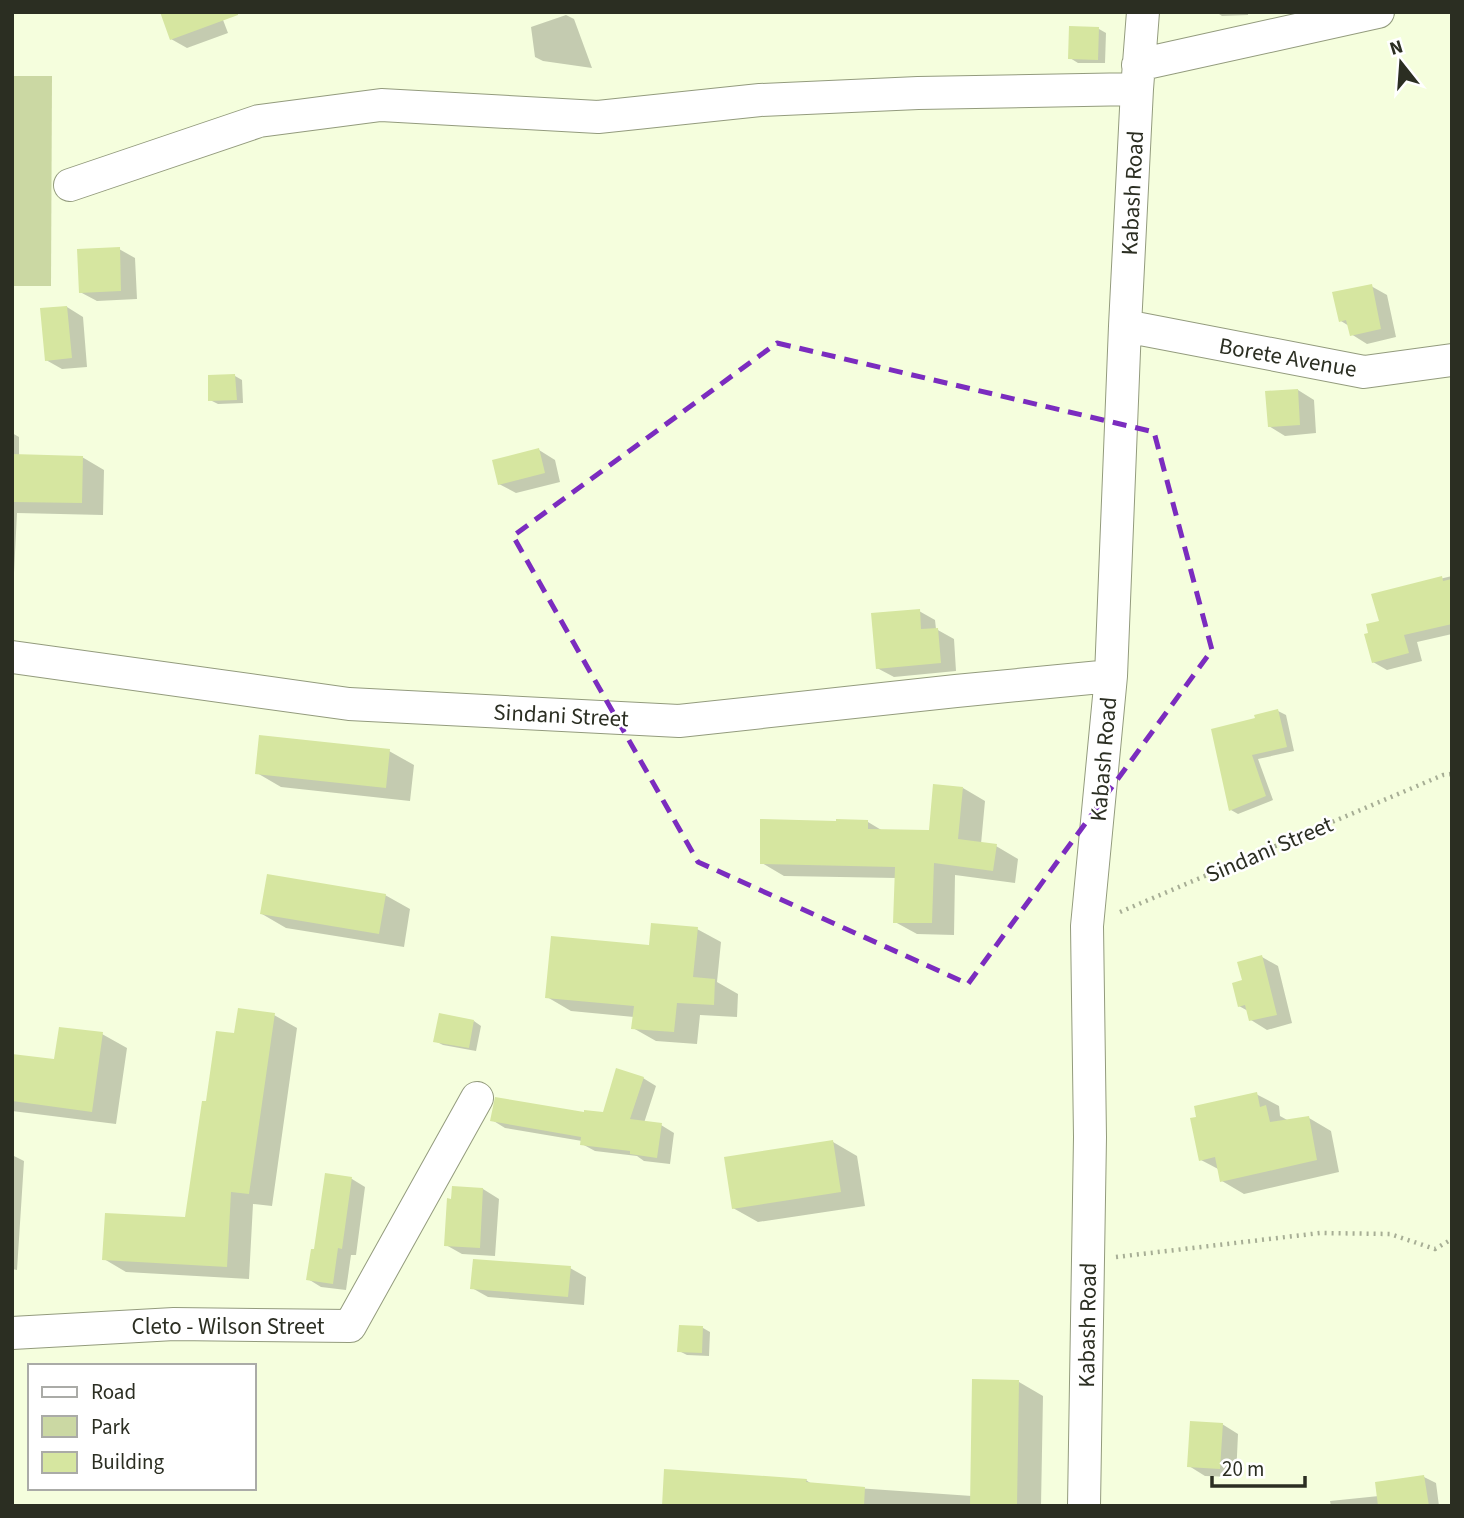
<svg xmlns="http://www.w3.org/2000/svg" width="1464" height="1518" viewBox="0 0 1464 1518" font-family="'Source Sans 3',sans-serif">
<style>
.green{fill:#cbd8a3}
.shadow{fill:#0003}
.building{fill:#d6e6a0}
.lines{fill:none;stroke-linecap:round;stroke-linejoin:round}
.minor-casing{stroke:#939b7d;stroke-width:34}
.path{stroke:#a7ae95;stroke-width:4.5;stroke-dasharray:2 5;stroke-linecap:butt}
.minor{stroke:#fff;stroke-width:32}
.marked{fill:none;stroke:#7b2cbf;stroke-width:5;stroke-dasharray:14 9;stroke-linejoin:round}
.labels{text-anchor:middle;stroke-width:5;stroke-linejoin:round;paint-order:stroke}
.street-label{font-size:23px;fill:#2b2e22;stroke:#fff}
</style>
<rect width="100%" height="100%" fill="#f5fedd"/>
<path class="green" d="M12,76H52L51,286H12Z"/>
<path class="shadow" d="M220,12L228,33L187,48L171,39Z
M1216,12H1248V15L1222,16Z
M566,15L574,19L592,68L543,61L535,57L531,27Z
M1071,28L1099,29L1106,33L1105,63H1078L1070,58Z
M119,249L135,258L137,299L97,301L80,292Z
M1371,286L1387,295L1396,337L1367,344L1351,334L1349,326L1341,321Z
M67,307L83,317L87,367L62,369L46,360Z
M235,376L242,380L243,403L218,404L210,400Z
M1298,390L1314,400L1316,433L1285,436L1269,426Z
M12,433L19,437V456L82,457L104,470L103,515L17,513L14,573H12Z
M539,450L555,460L560,482L516,493L499,484Z
M1452,576V634L1417,642L1422,661L1387,670L1373,662L1381,622L1373,595Z
M919,611L935,620L936,629L954,639L956,671L894,677L877,668Z
M1278,711L1286,715L1294,751L1258,759L1273,800L1238,814L1231,810L1257,720Z
M389,751L414,765L410,801L281,787L257,773Z
M963,788L985,801L981,844L996,846L1018,859L1015,883L955,875L954,935L917,934L895,922L896,878L784,876L762,863L868,822L883,831L931,832Z
M385,895L410,909L404,947L286,928L262,914Z
M697,929L721,942L717,982L738,994L737,1017L700,1015L697,1044L656,1041L633,1028L634,1017L571,1011L547,997L650,947Z
M1262,957L1278,966L1292,1023L1267,1030L1251,1020L1248,1011L1239,1006L1245,981Z
M274,1015L297,1028L272,1206L253,1204L249,1279L126,1272L104,1259L187,1219L207,1103L235,1035Z
M474,1021L481,1026L476,1051L443,1045L435,1041Z
M102,1034L127,1048L116,1124L12,1111V1056L56,1061Z
M643,1078L656,1086L644,1123L661,1125L674,1133L670,1164L644,1161L637,1156L595,1151L582,1144V1141L505,1128L492,1120L604,1114Z
M1256,1094L1279,1106L1280,1116L1289,1121L1309,1118L1331,1131L1339,1172L1244,1194L1222,1181L1220,1170L1201,1160Z
M833,1142L857,1156L865,1206L758,1222L733,1208Z
M12,1155L24,1161L17,1270L12,1269Z
M326,1175L352,1179L365,1187L356,1255H351L346,1290L321,1287L308,1279L316,1251Z
M453,1188L483,1189L499,1199L495,1256L462,1254L446,1245Z
M570,1268L586,1277L584,1305L488,1297L472,1288Z
M680,1327L703,1328L710,1332L709,1356L687,1355L679,1351Z
M1019,1382L1043,1396L1041,1506H664L806,1480L813,1485L972,1496Z
M1222,1424L1238,1434L1236,1477L1205,1476L1189,1466Z
M1424,1477L1436,1483L1439,1506H1331L1330,1501L1379,1496Z"/>
<path class="building" d="M160,12H238V15L170,40Z
M1069,26L1099,27L1098,60L1068,59Z
M120,247L121,291L79,293L77,249Z
M1372,284L1381,329L1350,336L1346,320L1339,322L1332,292Z
M67,306L72,358L45,361L40,308Z
M235,374L237,400L208,401V375Z
M1298,389L1300,425L1268,427L1265,391Z
M539,448L545,473L498,485L492,460Z
M12,454L83,456L82,503L12,502Z
M1442,576L1443,581L1452,579V624L1404,635L1409,653L1372,663L1364,634L1368,633L1366,624L1379,621L1371,594Z
M920,609L921,629L938,628L941,663L876,669L871,613Z
M1278,709L1287,747L1252,755L1266,796L1229,811L1211,729L1255,718L1254,715Z
M259,735L390,749L386,788L255,774Z
M933,784L963,787L958,839L997,844L993,871L934,863L932,923H893L895,867L760,864V819L836,821V819L868,820V829L929,830Z
M267,874L386,894L379,934L260,914Z
M651,923L698,927L693,977L715,979L714,1005L677,1003L674,1032L631,1029L634,1006L545,998L551,936L649,945Z
M1262,955L1277,1015L1249,1021L1245,1005L1238,1007L1232,983L1242,980L1237,962Z
M238,1008L275,1013L249,1194L231,1192L227,1267L102,1260L105,1213L185,1217L202,1101H206L216,1031L234,1033Z
M439,1013L474,1020L469,1048L433,1042Z
M59,1027L103,1032L92,1112L12,1101V1054L54,1059Z
M616,1068L644,1077L630,1119L662,1123L657,1158L630,1154V1151L580,1145L581,1137L490,1121L495,1097L584,1112V1110L603,1112Z
M1257,1092L1260,1107L1266,1105L1270,1122L1309,1116L1317,1160L1220,1182L1215,1157L1199,1161L1190,1118L1196,1117L1194,1106Z
M833,1140L841,1192L732,1209L724,1157Z
M325,1173L352,1177L342,1249L338,1248L333,1284L306,1280L311,1249H314Z
M452,1186L483,1188L480,1248L444,1246L447,1198L451,1199Z
M473,1259L571,1266L568,1297L470,1289Z
M679,1325L703,1326L702,1353L677,1352Z
M972,1379L1019,1380L1017,1506H970Z
M1190,1421L1223,1423L1220,1469L1187,1467Z
M664,1469L807,1479L806,1482L865,1487L864,1506H662Z
M1424,1475L1429,1506H1378L1375,1482Z"/>
<g class="lines">
<g class="minor-casing">
<path id="minor" d="M1138,65L1378,12
M70,185L259,121L381,105L598,117L760,100L918,93L1137,89
M1125,326L1364,372L1452,360
M12,657L349,704L679,721L956,691L1111,676
M12,1333L174,1324L350,1326L477,1098
M1084,1506L1090,1137L1087,926L1111,676L1125,326L1137,89L1143,12"/>
</g>
<path class="path" d="M1120,912L1443,775L1452,774
M1116,1257L1320,1233L1390,1234L1435,1249L1452,1239"/>
<use href="#minor" class="minor"/>
</g>
<path class="marked" d="M777,343L1154,432L1212,650L968,984L698,862L513,536Z"/>
<g class="labels">
<g class="street-label">
<text transform="translate(1132 193) rotate(-87)" y="8">Kabash Road</text>
<text transform="translate(1288 357) rotate(10)" y="8">Borete Avenue</text>
<text transform="translate(561 715) rotate(3)" y="8">Sindani Street</text>
<text transform="translate(1103 759) rotate(-85)" y="8">Kabash Road</text>
<text transform="translate(1269 849) rotate(-23)" y="8">Sindani Street</text>
<text transform="translate(1087 1325) rotate(-89)" y="8">Kabash Road</text>
<text x="228" y="1334">Cleto - Wilson Street</text>
</g>
</g>
<rect width="1464" height="1518" fill="none" stroke="#2b2e22" stroke-width="28"/>
<rect x="28" y="1364" width="228" height="126" fill="#ffffff" stroke="#aaaba7" stroke-width="2"/>
<rect x="42" y="1387" width="35" height="10" fill="#ffffff" stroke="#aaaba7" stroke-width="2"/>
<text x="91" y="1399" font-size="21" fill="#2b2e22">Road</text>
<rect x="42" y="1416" width="35" height="21" fill="#cbd8a3" stroke="#aaaba7" stroke-width="2"/>
<text x="91" y="1434" font-size="21" fill="#2b2e22">Park</text>
<rect x="42" y="1452" width="35" height="21" fill="#d6e6a0" stroke="#aaaba7" stroke-width="2"/>
<text x="91" y="1469" font-size="21" fill="#2b2e22">Building</text>
<g transform="translate(1401 63) rotate(343)" stroke="#ffffff" stroke-width="5" paint-order="stroke">
<path d="M0-5L12 26L0 18L-12 26Z" fill="#2b2e22"/>
<text y="-10" font-size="19" font-weight="bold" text-anchor="middle" fill="#2b2e22">N</text>
</g>
<path d="M1212 1476v10h93v-10" fill="none" stroke="#2b2e22" stroke-width="3.5"/>
<text x="1222" y="1476" font-size="21" fill="#2b2e22" stroke="#ffffff" stroke-width="5" paint-order="stroke">20 m</text>
</svg>
